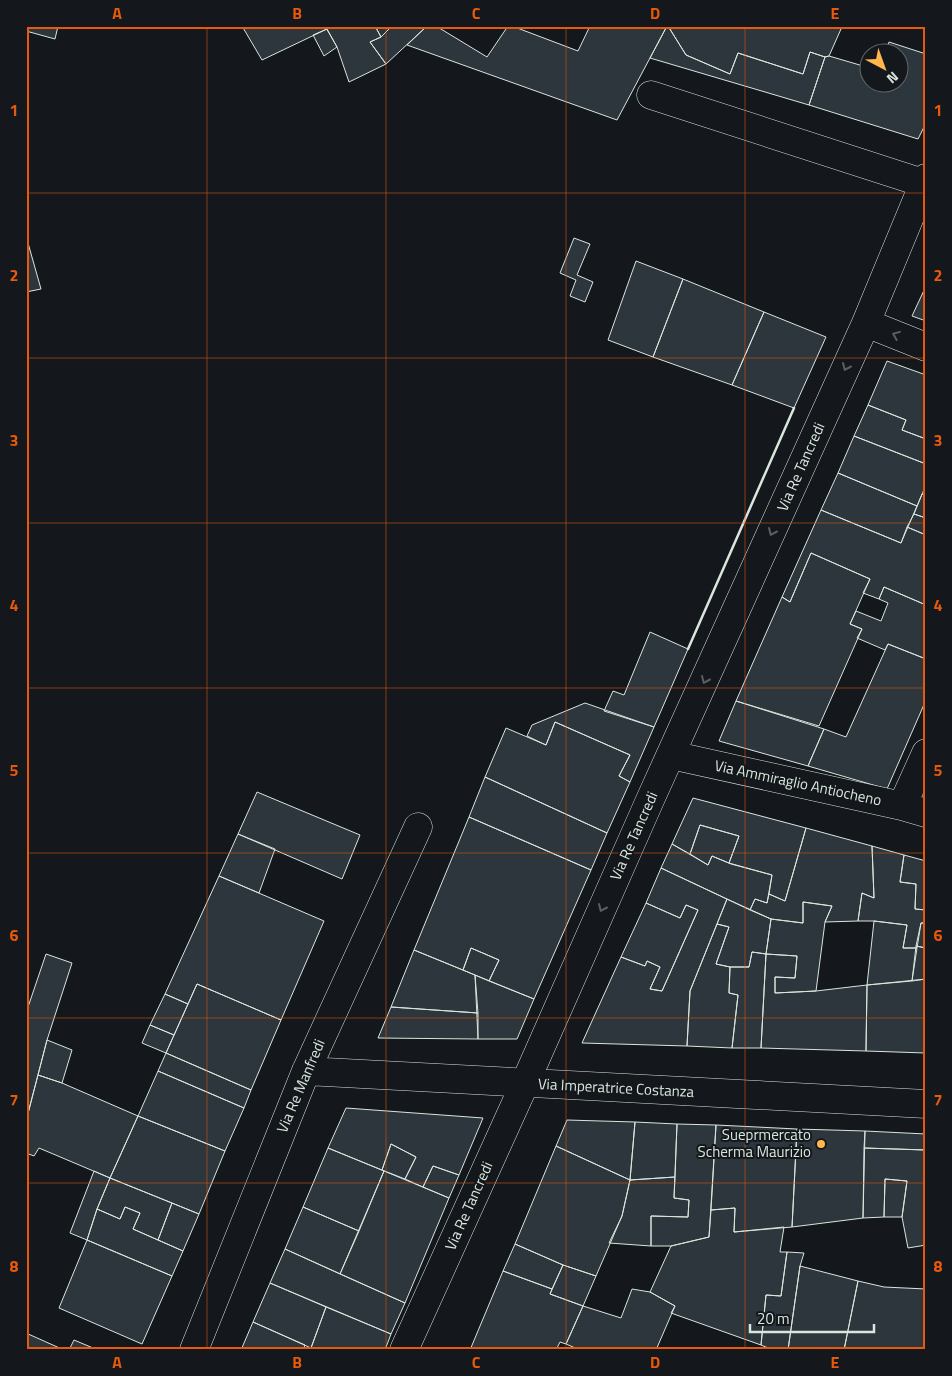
<svg xmlns="http://www.w3.org/2000/svg" width="952" height="1376" viewBox="0 0 952 1376" font-family="'Titillium Web',sans-serif">
<style>
.building{fill:#2c363c;stroke:#d8e6dc}
.lines{fill:none;stroke-linecap:round;stroke-linejoin:round}
.street-casing{stroke:#d8e6dc;stroke-width:29}
.street{stroke:#14181c;stroke-width:28}
.wall{stroke:#d8e6dc;stroke-width:2.5}
.oneway{stroke:#59605f}
.grid{fill:none;stroke:#e8590c;stroke-width:1;stroke-opacity:0.55}
.poi-dot{fill:#ffb74d;stroke:#14181c;stroke-width:2}
.labels{text-anchor:middle;stroke-width:4;stroke-linejoin:round;paint-order:stroke}
.street-label{font-size:15px;fill:#d8e6dc;stroke:#14181c}
.poi-label{font-size:15px;fill:#d8e6dc;stroke:#14181c;text-anchor:end}
.neatline{fill:none;stroke:#e8590c;stroke-width:2}
.grid-label{font-size:16px;text-anchor:middle;font-weight:bold;fill:#e8590c}
</style>
<rect width="100%" height="100%" fill="#14181c"/>
<path class="building" d="M26,26H58L55,39L26,31Z
M242,26H325L327,29L262,60Z
M325,26H375L381,37L370,42L386,64L349,82L337,47Z
M375,26H392L381,37Z
M392,26H427L386,64L370,42L381,37Z
M427,26H436L487,57L508,26H512L578,51L590,26H667L617,120L407,45Z
M667,26H668L686,55L730,74L738,53L803,74L810,52L825,57L809,105L650,58Z
M668,26H832L841,29L829,56L825,57L810,52L803,74L738,53L730,74L686,55Z
M327,29L337,47L324,56L313,35Z
M889,42L926,54V123L918,139L809,105L825,57L829,56L870,68V82H900V52H885Z
M574,238L590,244L577,275L593,282L585,302L570,296L576,280L560,273Z
M26,243H28L41,289L26,292Z
M636,261L683,279L653,357L608,340Z
M683,279L764,312L732,385L653,357Z
M926,286V321L912,316Z
M764,312L826,337L794,408L732,385Z
M887,361L926,375V439L902,430L906,420L868,405Z
M868,405L906,420L902,430L926,439V464L854,436Z
M854,436L926,464V485L917,506L838,473Z
M838,473L917,506L901,543L821,510Z
M922,494L926,496V518L914,514Z
M821,510L901,543L907,527L926,535V605L884,587L879,599L863,593L870,579L811,553L790,602L782,597Z
M914,514L926,518V535L907,527Z
M811,553L870,579L850,624L862,629L819,726L736,701L782,597L790,602Z
M884,587L926,605V659L888,644L885,650L857,638L862,629L850,624L856,611L881,621L888,603L879,599Z
M650,632L688,649L654,727L604,711L613,691L624,695Z
M888,644L926,659V700L887,789L808,766L824,729L846,737Z
M736,701L824,729L808,766L719,741Z
M585,703L654,727L630,782L619,776L630,755L555,722L546,745L527,736L532,725Z
M555,722L630,755L619,776L630,782L607,833L485,777L506,728L546,745Z
M485,777L607,833L591,870L469,817Z
M257,792L360,835L342,879L238,834Z
M693,798L806,828L785,901L769,894L772,875L729,863L739,836L700,825L690,854L672,844Z
M469,817L591,870L534,999L489,981L499,960L471,948L463,970L414,950Z
M700,825L739,836L729,863L712,856L708,865L690,854Z
M806,828L872,846L874,898L862,893L858,921L825,922L832,906L803,902V923L771,919L750,910L755,899L767,903L769,894L785,901Z
M238,834L275,849L259,893L219,876Z
M672,844L708,865L712,856L731,864L772,875L767,903L755,899L750,910L661,868Z
M872,846L904,855L900,882L916,884L915,909L926,910V923H921L917,948H903L907,925L874,921H858L862,893L874,898Z
M904,855L926,861V910L915,909L916,884L900,882Z
M661,868L727,899L690,991L687,1046L582,1043L621,957L645,966L647,961L660,967L650,989L662,991L698,910L686,905L680,918L646,903Z
M219,876L324,921L281,1020L197,984L188,1004L165,994Z
M727,899L771,919L766,954L752,952L749,967H730L716,964L729,927L717,924Z
M803,902L832,906L825,922L816,991L775,993V977L795,978L797,956L766,954L771,919L803,923Z
M646,903L680,918L686,905L698,910L662,991L650,989L660,967L647,961L645,966L621,957Z
M874,921L907,925L903,948H917L912,981L867,985Z
M921,923H926V948L916,946Z
M717,924L729,927L716,964L730,967L729,993L738,995L732,1048L687,1046L690,991Z
M916,946L926,948V979L912,981Z
M471,948L499,960L489,981L463,970Z
M414,950L475,975L478,1013L391,1007Z
M752,952L766,954L761,1048H732L738,995L729,993L730,967H749Z
M46,954L72,963L47,1040L26,1121V1013Z
M766,954L797,956L795,978L775,977V993L816,991L867,985L866,1051L761,1048Z
M475,975L534,999L517,1039H478Z
M926,979V1053L866,1051L867,985Z
M197,984L281,1020L251,1090L166,1053Z
M165,994L188,1004L174,1035L150,1025Z
M391,1007L478,1013V1039L378,1038Z
M150,1025L174,1035L166,1053L142,1043Z
M47,1040L72,1050L62,1083L38,1075Z
M166,1053L251,1090L244,1108L158,1071Z
M158,1071L244,1108L225,1151L138,1116Z
M38,1075L62,1083L138,1116L110,1178L39,1148L34,1156L26,1153V1121Z
M346,1108L483,1118L459,1175L433,1166L423,1187L405,1179L416,1157L391,1144L382,1170L328,1148Z
M138,1116L225,1151L199,1214L110,1178Z
M567,1120L635,1122L630,1180L556,1146Z
M635,1122L677,1124L675,1177L630,1180Z
M677,1124L716,1125L709,1237L671,1246H651V1216L688,1217L689,1200L674,1198Z
M716,1125L797,1129L792,1227L734,1232L735,1208L711,1210Z
M797,1129L865,1131L863,1218L792,1227Z
M865,1131L926,1134V1150L864,1148Z
M391,1144L416,1157L405,1179L382,1170Z
M556,1146L630,1180L622,1216L596,1276L563,1265L515,1244Z
M328,1148L384,1171L359,1231L303,1207Z
M864,1148L926,1150V1245L908,1248L902,1217L907,1181L885,1179L884,1217L863,1218Z
M433,1166L459,1175L449,1198L423,1187Z
M94,1171L110,1178L97,1209L87,1240L70,1233Z
M384,1171L449,1198L405,1303L340,1274Z
M675,1177L674,1198L689,1200L688,1217L651,1216V1246L609,1243L622,1216L630,1180Z
M110,1178L172,1203L158,1240L133,1229L140,1213L125,1207L120,1219L97,1209Z
M885,1179L907,1181L902,1217H884Z
M172,1203L199,1214L183,1251L158,1240Z
M125,1207L140,1213L133,1229L183,1251L172,1276L87,1240L97,1209L120,1219Z
M303,1207L359,1231L340,1274L285,1249Z
M735,1208L734,1232L784,1227L780,1252H787L781,1296L766,1295L761,1345L671,1313L675,1306L650,1292L671,1246L709,1237L711,1210Z
M87,1240L172,1276L142,1344L59,1308Z
M515,1244L563,1265L552,1289L503,1271Z
M285,1249L405,1303L391,1334L270,1283Z
M787,1252L804,1253L800,1266L788,1350H773L761,1345L766,1295L781,1296Z
M563,1265L596,1276L583,1306L550,1294Z
M800,1266L858,1281L844,1350H788Z
M503,1271L552,1289L550,1294L583,1306L566,1344L560,1342L556,1350H470Z
M858,1281L884,1287L926,1289V1350H844Z
M270,1283L326,1307L311,1348L253,1322Z
M632,1289L650,1292L675,1306L656,1350H580L566,1344L583,1306L621,1318Z
M326,1307L391,1334L385,1350H316L311,1348Z
M253,1322L305,1345L303,1350H241Z
M26,1333L64,1350H26Z
M74,1340L93,1348L92,1350H69Z"/>
<g class="lines">
<g class="street-casing">
<path id="street" d="M651,95L923,183
M866,323L926,347
M671,755L902,806L926,813
M902,806L926,753
M306,1071L926,1104
M194,1350L306,1071L418,827
M404,1350L525,1083L650,800L866,323L926,178"/>
</g>
<use href="#street" class="street"/>
<path class="wall" d="M688,649L794,408"/>
</g>
<defs><path id="oneway-chevron" d="M-2-3.5L2.5 0L-2 3.5" fill="none" stroke-width="1.6" stroke-linecap="round" stroke-linejoin="round" transform="scale(1.25)"/></defs>
<g class="oneway">
<use href="#oneway-chevron" transform="translate(896 335) rotate(-158)"/>
<use href="#oneway-chevron" transform="translate(846 367) rotate(114)"/>
<use href="#oneway-chevron" transform="translate(772 532) rotate(114)"/>
<use href="#oneway-chevron" transform="translate(705 680) rotate(114)"/>
<use href="#oneway-chevron" transform="translate(602 908) rotate(114)"/>
</g>
<path class="grid" d="M207,26V1350M386,26V1350M566,26V1350M745,26V1350M26,193H926M26,358H926M26,523H926M26,688H926M26,853H926M26,1018H926M26,1183H926"/>
<circle class="poi-dot" cx="821" cy="1144" r="5"/>
<g class="labels">
<g class="street-label">
<text transform="translate(801 467) rotate(-66)" y="5">Via Re Tancredi</text>
<text transform="translate(798 783) rotate(12)" y="5">Via Ammiraglio Antiocheno</text>
<text transform="translate(634 836) rotate(-66)" y="5">Via Re Tancredi</text>
<text transform="translate(301 1086) rotate(-67)" y="5">Via Re Manfredi</text>
<text transform="translate(616 1088) rotate(3)" y="5">Via Imperatrice Costanza</text>
<text transform="translate(469 1206) rotate(-66)" y="5">Via Re Tancredi</text>
</g>
<g class="poi-label">
<text x="811" y="1140">Sueprmercato<tspan x="811" dy="17">Scherma Maurizio</tspan></text>
</g>
</g>
<rect width="952" height="1376" fill="none" stroke="#14181c" stroke-width="55"/>
<g transform="translate(884 68) rotate(139)"><circle r="24" fill="#14181c" stroke="#626a69"/>
<path d="M0-4L9 19L0 12L-9 19Z" fill="#ffb74d"/>
<text y="-8" font-size="14" font-weight="bold" text-anchor="middle" fill="#d8e6dc">N</text>
</g>
<path d="M750 1324v8h124v-8" fill="none" stroke="#d8e6dc" stroke-width="2.5"/>
<text x="757" y="1324" font-size="15" fill="#d8e6dc" stroke="#14181c" stroke-width="4" paint-order="stroke">20 m</text>
<rect x="28" y="28" width="896" height="1320" class="neatline"/>
<g class="grid-label">
<text x="117" y="19">A</text>
<text x="297" y="19">B</text>
<text x="476" y="19">C</text>
<text x="655" y="19">D</text>
<text x="835" y="19">E</text>
<text x="14" y="116">1</text>
<text x="938" y="116">1</text>
<text x="14" y="281">2</text>
<text x="938" y="281">2</text>
<text x="14" y="446">3</text>
<text x="938" y="446">3</text>
<text x="14" y="611">4</text>
<text x="938" y="611">4</text>
<text x="14" y="776">5</text>
<text x="938" y="776">5</text>
<text x="14" y="941">6</text>
<text x="938" y="941">6</text>
<text x="14" y="1106">7</text>
<text x="938" y="1106">7</text>
<text x="14" y="1272">8</text>
<text x="938" y="1272">8</text>
<text x="117" y="1368">A</text>
<text x="297" y="1368">B</text>
<text x="476" y="1368">C</text>
<text x="655" y="1368">D</text>
<text x="835" y="1368">E</text>
</g>
</svg>
